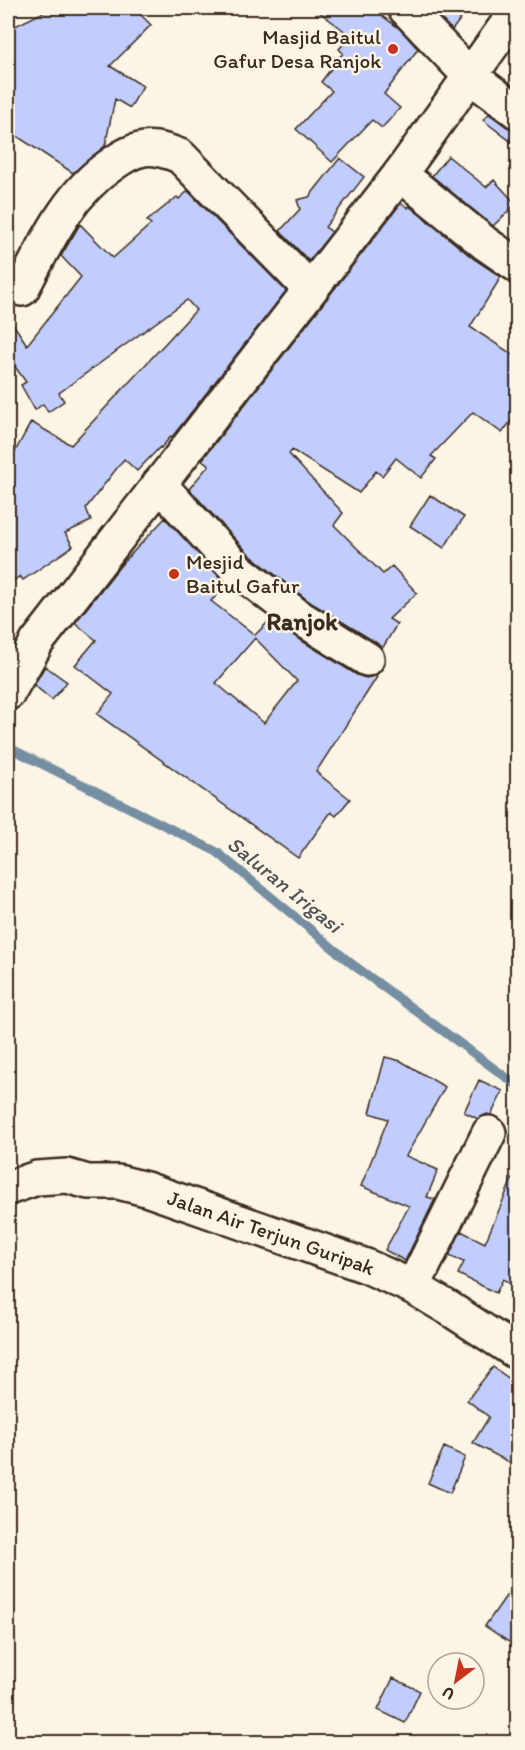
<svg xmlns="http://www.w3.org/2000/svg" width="525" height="1750" viewBox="0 0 525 1750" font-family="Itim,sans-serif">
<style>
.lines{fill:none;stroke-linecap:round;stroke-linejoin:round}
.stream{stroke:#758ea2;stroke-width:9}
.building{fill:#c0cdfe;stroke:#3b2a1e;stroke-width:1.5;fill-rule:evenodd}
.minor-casing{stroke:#3b2a1e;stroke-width:38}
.minor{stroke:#fcf5e5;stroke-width:33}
.poi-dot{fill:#c8321e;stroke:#fcf5e5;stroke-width:2}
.labels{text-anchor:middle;stroke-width:5;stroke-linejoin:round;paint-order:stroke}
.poi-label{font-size:21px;fill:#3b2a1e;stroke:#fcf5e5;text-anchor:end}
.street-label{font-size:21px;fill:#3b2a1e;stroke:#fcf5e5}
.water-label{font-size:22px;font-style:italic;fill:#535455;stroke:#fcf5e5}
.quarter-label{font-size:24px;font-weight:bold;fill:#3b2a1e;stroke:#fcf5e5}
</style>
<rect width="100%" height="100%" fill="#fcf5e5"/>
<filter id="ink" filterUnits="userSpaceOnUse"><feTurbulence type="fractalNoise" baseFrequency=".0167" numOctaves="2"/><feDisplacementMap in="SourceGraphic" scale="12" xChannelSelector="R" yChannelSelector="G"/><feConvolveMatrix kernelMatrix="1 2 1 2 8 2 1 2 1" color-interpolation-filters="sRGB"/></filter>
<g filter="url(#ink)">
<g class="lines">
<path class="stream" d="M8,747L217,852L352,964L518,1086"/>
</g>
<path class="building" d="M52,8H134L151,25L110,66L143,86L130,108L115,99L105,146L73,173L15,135L8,120V33L15,26Z
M314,8H371L400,29L418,49L384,94L400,108L382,128L372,120L332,162L296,129L332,91L321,82L343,53L339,49L351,36Z
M430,8H449L462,17L452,30Z
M489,114L507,127L518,130V147L483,120Z
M448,156L486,187L494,180L516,204L493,226L432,176Z
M340,158L364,177L325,227L332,232L309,261L280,231L300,209L297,200L309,197Z
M188,191L286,291L172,437L171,436L161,448L160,447L137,471L124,459L86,508L91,521L65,533L73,546L23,580L20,576L8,585V465L31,422L71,445L196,310L187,300L59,393L64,401L48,412L43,404L35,410L21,385L26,382L8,357V316L27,345L81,277L61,256L80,224L113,258L151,224L147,221L177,197L179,199Z
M401,203L408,208L409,206L474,259L501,277L470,327L518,358V412L502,433L473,412L431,456L436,459L421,478L396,458L382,476L376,471L359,493L292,450L289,454L343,513L334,525L383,574L392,566L417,593L389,619L397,624L382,649L377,643L310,602L250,555L189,489L209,465L202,460Z
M430,495L464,517L444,548L410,526Z
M165,518L227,585L211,601L255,635L271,619L289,633L357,675L366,678L375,676L377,677L316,772L350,799L336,816L331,812L298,858L97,714L113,694L75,665L96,640L75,623L120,566ZM255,638L297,681L264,723L216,683Z
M45,666L67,682L52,700L34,685Z
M385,1057L401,1061L445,1087L406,1156L438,1170L427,1197L435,1199L405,1261L385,1250L409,1206L361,1186L388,1119L370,1113Z
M479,1080L503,1091L491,1115L487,1114L478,1119L464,1112Z
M518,1165V1289L503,1279L496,1293L458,1274L464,1262L449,1256L461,1231L485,1243Z
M493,1367L518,1385V1467L473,1443L489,1417L467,1400Z
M444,1447L465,1457L450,1493L428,1483Z
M518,1579V1648L485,1626Z
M393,1678L420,1691L405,1723L378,1710Z"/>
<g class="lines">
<g class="minor-casing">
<g id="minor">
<path d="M405,8L470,76L518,112"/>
<path d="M400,174L486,244L518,266"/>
<path d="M22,289C46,244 67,195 111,165C121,158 131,151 144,149C156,147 169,152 180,156L310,289"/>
<path d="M159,484L237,569L299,617L367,659"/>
<path d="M8,693L37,642L400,174L518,9"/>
<path id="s1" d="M8,1188L37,1178L67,1176L88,1182H118L146,1189L366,1266L413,1287L450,1309L518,1353"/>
<path d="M413,1287L489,1133"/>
</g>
</g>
<use href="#minor" class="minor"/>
</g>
</g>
<g class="poi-dot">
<circle cx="393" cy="49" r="6"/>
<circle cx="174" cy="574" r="6"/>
</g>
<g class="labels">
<g class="poi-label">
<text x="381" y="44">Masjid Baitul<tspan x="381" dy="24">Gafur Desa Ranjok</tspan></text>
<text x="186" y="569" text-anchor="start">Mesjid<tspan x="186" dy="24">Baitul Gafur</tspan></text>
</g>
<g class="street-label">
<text dy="7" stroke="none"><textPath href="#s1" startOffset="274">Jalan Air Terjun Guripak</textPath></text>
</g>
<g class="water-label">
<text transform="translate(285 884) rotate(39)" y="8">Saluran Irigasi</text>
</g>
<g class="quarter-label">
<text x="302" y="630">Ranjok</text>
</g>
</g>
<rect width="525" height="1750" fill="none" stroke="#fcf5e5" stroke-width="30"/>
<rect x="15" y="15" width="495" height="1720" fill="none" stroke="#3b2a1e" stroke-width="2" filter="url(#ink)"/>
<g transform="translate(456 1681) rotate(212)"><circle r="28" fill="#fcf5e5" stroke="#afa495" stroke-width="1.5"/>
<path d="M0-4.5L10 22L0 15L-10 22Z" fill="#c8321e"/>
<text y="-9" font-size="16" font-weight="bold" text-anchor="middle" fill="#3b2a1e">U</text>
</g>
</svg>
